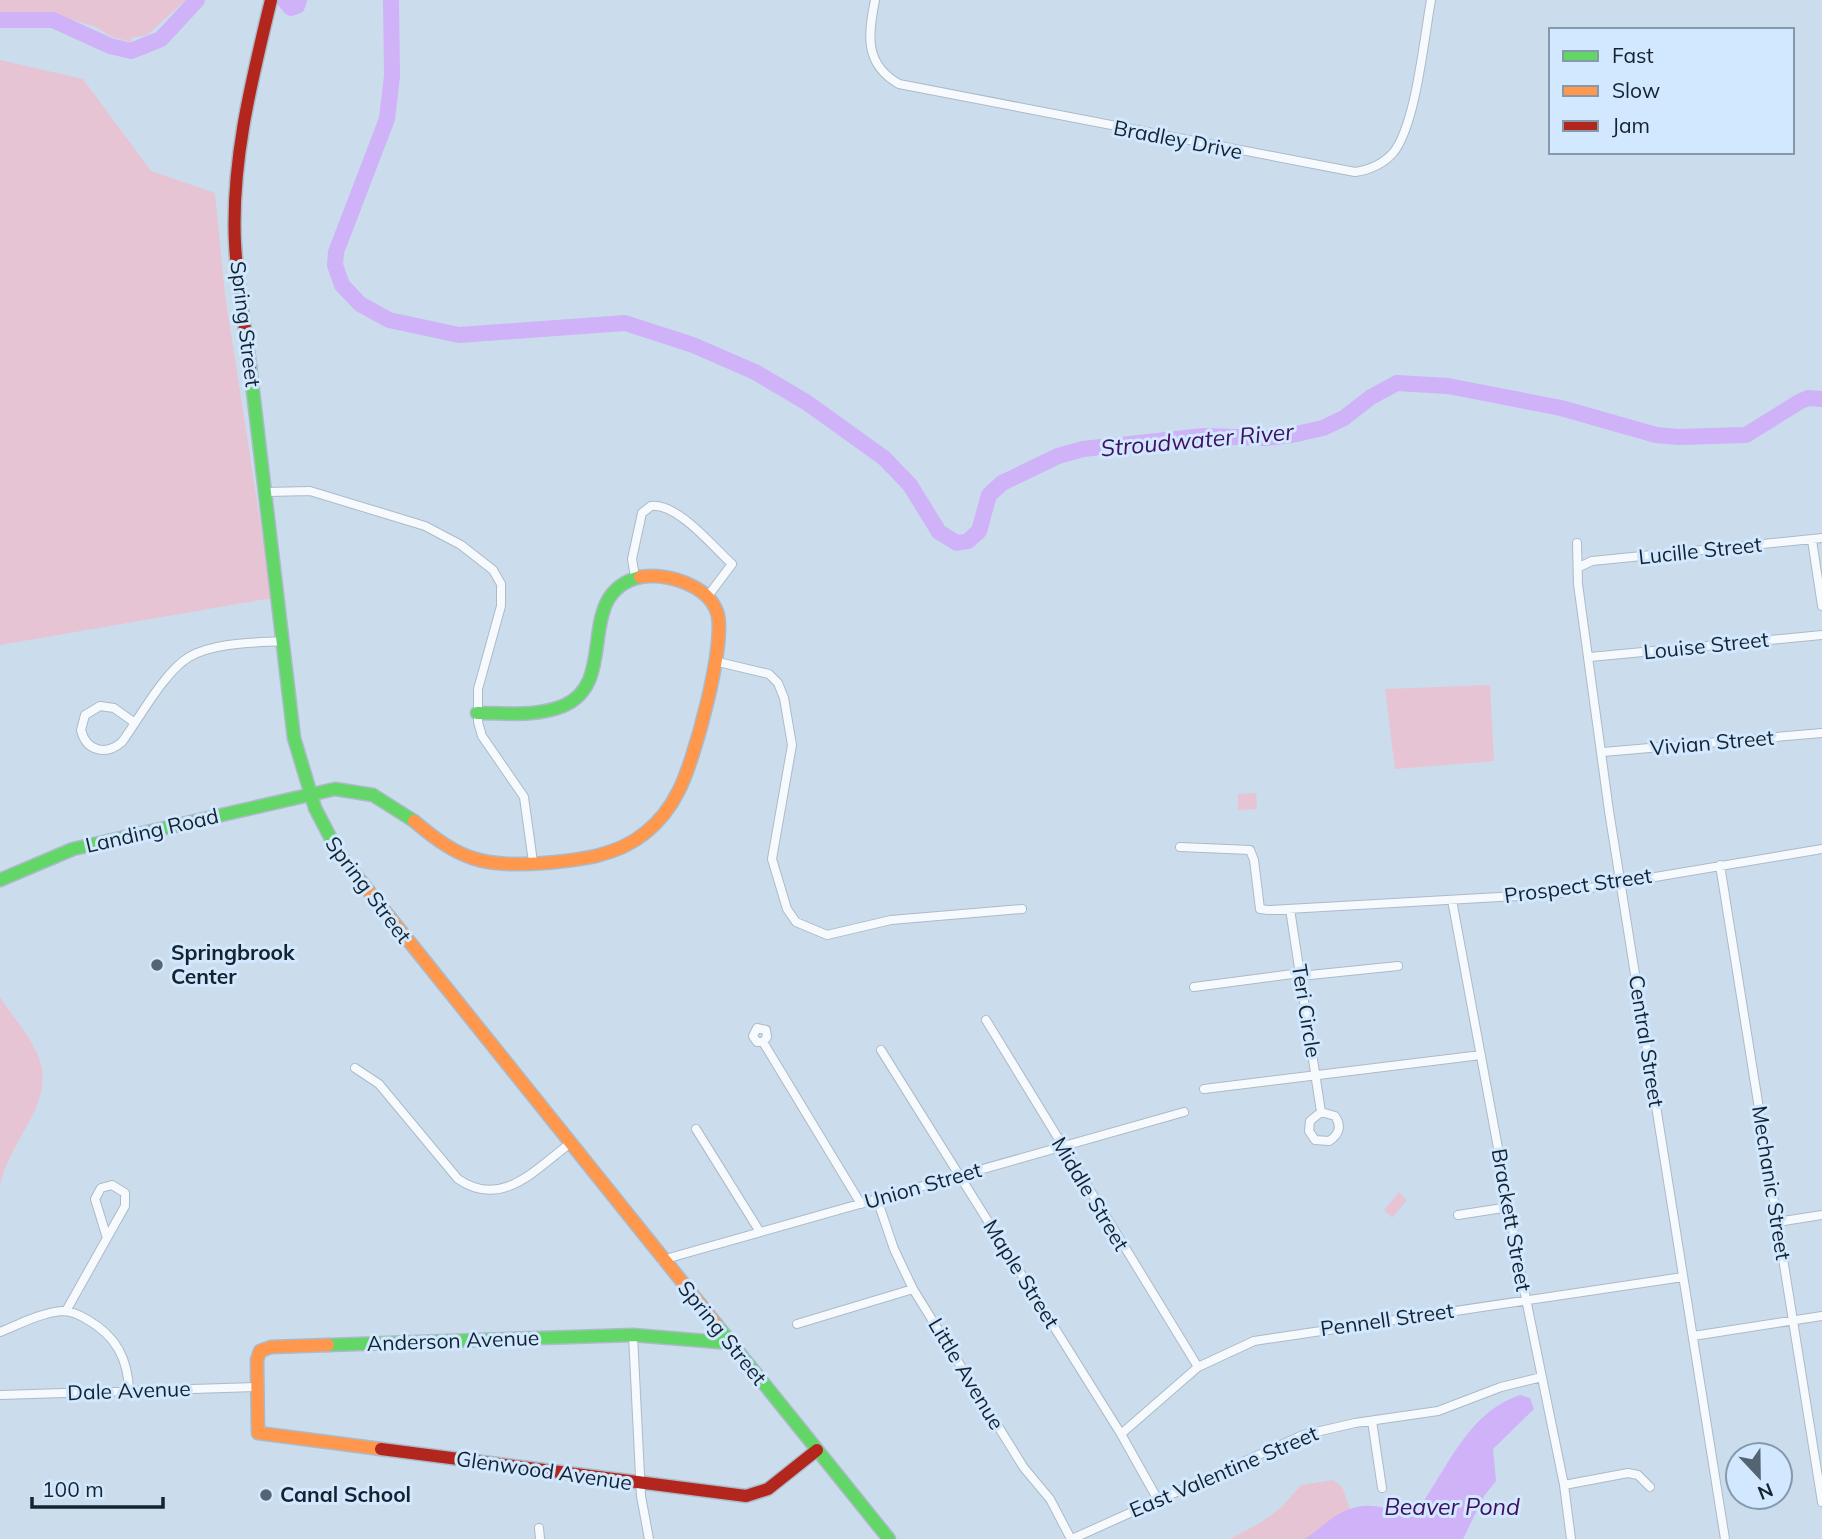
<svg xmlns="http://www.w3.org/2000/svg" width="1822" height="1539" viewBox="0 0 1822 1539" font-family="Mulish,sans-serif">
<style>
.green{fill:#e7c4d3}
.water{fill:#cfb2f7}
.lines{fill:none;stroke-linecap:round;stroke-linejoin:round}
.river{stroke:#cfb2f7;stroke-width:16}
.street-casing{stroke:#acbac8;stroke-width:10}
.fast-casing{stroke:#acbac8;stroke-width:15}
.slow-casing{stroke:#acbac8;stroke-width:15}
.jam-casing{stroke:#acbac8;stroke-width:15}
.street{stroke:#f7fafc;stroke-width:8}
.fast{stroke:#63d668;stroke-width:12}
.slow{stroke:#ff974d;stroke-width:12}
.jam{stroke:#b3261e;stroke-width:12}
.poi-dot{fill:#546472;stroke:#d1e8ff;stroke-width:2.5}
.labels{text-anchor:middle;stroke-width:6;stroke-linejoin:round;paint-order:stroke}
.street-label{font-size:21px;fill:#142330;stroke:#d1e8ff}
.poi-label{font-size:21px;font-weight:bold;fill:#142330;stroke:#d1e8ff;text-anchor:start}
.water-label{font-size:23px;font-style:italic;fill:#410f61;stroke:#d1e8ff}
</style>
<rect width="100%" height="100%" fill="#cbdcec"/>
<path class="green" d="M0,0H186L147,35L131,38L132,42L112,37L96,27L51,13L9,23L0,19Z
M0,60L83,79L151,171L215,193L225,295L272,598L0,645Z
M1490,685L1494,761L1395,769L1385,689Z
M1256,793L1257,809L1238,810V794Z
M0,997C13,1018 32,1037 40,1061C54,1106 7,1143 0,1186Z
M1399,1192L1407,1200L1392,1218L1384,1210Z
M1333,1480L1342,1487L1350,1509L1304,1539H1230L1260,1523L1282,1507L1301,1485Z"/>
<path class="water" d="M1520,1395L1530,1398L1534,1409L1493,1449L1496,1481L1484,1496L1463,1539H1304C1320,1530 1333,1514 1350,1509C1381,1498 1392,1521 1423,1502C1450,1462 1471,1411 1520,1395Z"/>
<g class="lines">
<path class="river" d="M284,0L291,8L297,6L299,0
M391,0L392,76L387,119L336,252L335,265L342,285L360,304L389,320L459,335L625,323L693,345L755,372L806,402L884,458L910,485L939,532L957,543L968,541L979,531L989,495L1002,483L1058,456L1083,449L1204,436L1265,438L1292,435L1323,428L1344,418L1371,397L1397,383L1448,386L1561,408L1656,435L1678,437L1746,435L1799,402L1808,398L1822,399
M0,20H53L110,46L131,51L161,39L197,0"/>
<g class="street-casing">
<path id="street" d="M875,0C868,35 864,64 899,84L1355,172C1369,170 1383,164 1393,153C1416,125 1424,38 1431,0
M267,492L310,491L425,526L461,545L493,570L501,584V606L478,689V722L482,736L524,797L533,862
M1812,540L1822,606
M1577,543L1578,584L1609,811L1725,1539
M1579,567L1592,561L1822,538
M635,577L632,559L642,513L651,506C678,503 713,547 732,564L708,596
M1590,657L1822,635
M714,661L769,674L778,683L784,698L792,745L772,859L787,909L796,922L827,935L891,920L1022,909
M135,723L114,708L100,706L85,715L81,730C86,751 106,756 122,742C139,719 164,672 189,657C215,642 254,643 284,641
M1603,752L1822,733
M1180,847L1250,850L1254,860L1260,909L1268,910L1554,894L1822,849
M1720,865L1822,1502
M1452,900L1526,1299L1564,1485L1571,1539
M1290,909L1321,1112L1310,1121L1309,1131L1315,1140L1329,1141C1339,1135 1342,1126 1335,1116L1321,1112
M1300,976L1398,966
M1194,987L1300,973
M986,1020L1198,1367
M763,1042H757L753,1036L757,1028L766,1030L767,1037L763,1042L861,1204
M881,1050L1121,1434L1158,1500
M355,1068L379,1084L458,1179C501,1209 535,1170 568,1145
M1204,1089L1481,1055
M696,1129L760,1232
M877,1199L894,1249L913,1289L1024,1468L1050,1499L1071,1539
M1458,1215L1509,1207
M1777,1222L1822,1215
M662,1260L1184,1112
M66,1311L125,1206V1193L112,1185L101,1188L95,1199L107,1238
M797,1324L913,1289
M0,1332C20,1324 40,1313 62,1311C71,1311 80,1315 88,1320C116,1336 128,1359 129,1391
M633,1335L641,1496L649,1539
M1693,1336L1822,1316
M0,1395L257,1387
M1372,1421L1382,1488
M1121,1434L1198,1367L1254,1341L1683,1277
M1564,1485L1628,1473L1638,1475L1650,1487
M539,1528L540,1539
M1072,1539L1303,1435L1355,1423L1438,1411L1501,1387L1542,1377"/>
</g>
<g class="fast-casing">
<path id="fast" d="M250,366L294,738L315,808L339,854
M477,713C505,713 536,717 563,706C621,682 572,594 640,577
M0,880L73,849L335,789L373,795L414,821
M716,1324L889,1539
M328,1345L633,1335L730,1343"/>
</g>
<g class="slow-casing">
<path id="slow" d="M414,821C461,861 483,867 545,863C580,860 617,856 645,833C659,822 670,808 678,792C694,763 727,641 717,612C707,584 666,573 640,577
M339,854L716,1324
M328,1345L271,1347L260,1351L257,1360L258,1433L381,1449"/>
</g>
<g class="jam-casing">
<path id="jam" d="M250,366C245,325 237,284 235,243C231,161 252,79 271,0
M381,1449L746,1496L768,1489L817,1450"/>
</g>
<use href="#street" class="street"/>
<use href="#fast" class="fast"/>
<use href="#slow" class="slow"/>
<use href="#jam" class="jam"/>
</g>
<g class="poi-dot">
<circle cx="157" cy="965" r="7"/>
<circle cx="266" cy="1495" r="7"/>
</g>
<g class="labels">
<g class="street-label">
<text transform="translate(1178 140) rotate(11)" y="7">Bradley Drive</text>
<text transform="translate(245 324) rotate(83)" y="7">Spring Street</text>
<text transform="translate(1700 551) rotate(-6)" y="7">Lucille Street</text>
<text transform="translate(1706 646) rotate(-6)" y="7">Louise Street</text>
<text transform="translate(1712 743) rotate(-5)" y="7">Vivian Street</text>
<text transform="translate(152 831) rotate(-13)" y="7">Landing Road</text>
<text transform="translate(1578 886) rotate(-8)" y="7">Prospect Street</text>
<text transform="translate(368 890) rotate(53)" y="7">Spring Street</text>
<text transform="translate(1306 1011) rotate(81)" y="7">Teri Circle</text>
<text transform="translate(1646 1041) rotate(81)" y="7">Central Street</text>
<text transform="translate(1771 1183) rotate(81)" y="7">Mechanic Street</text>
<text transform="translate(923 1186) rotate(-16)" y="7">Union Street</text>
<text transform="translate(1090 1194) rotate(59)" y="7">Middle Street</text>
<text transform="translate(1511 1220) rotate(80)" y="7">Brackett Street</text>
<text transform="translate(1021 1274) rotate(58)" y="7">Maple Street</text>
<text transform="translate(1387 1320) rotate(-8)" y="7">Pennell Street</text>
<text transform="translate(722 1333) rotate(51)" y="7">Spring Street</text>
<text transform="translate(453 1341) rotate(-2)" y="7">Anderson Avenue</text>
<text transform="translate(966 1374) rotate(59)" y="7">Little Avenue</text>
<text transform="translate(129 1391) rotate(-2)" y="7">Dale Avenue</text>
<text transform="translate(544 1471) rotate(8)" y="7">Glenwood Avenue</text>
<text transform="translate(1224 1472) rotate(-23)" y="7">East Valentine Street</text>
</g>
<g class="poi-label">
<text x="171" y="960">Springbrook<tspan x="171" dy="24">Center</tspan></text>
<text x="280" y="1502">Canal School</text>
</g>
<g class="water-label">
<text transform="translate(1197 440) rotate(-5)" y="8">Stroudwater River</text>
<text x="1452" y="1515">Beaver Pond</text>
</g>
</g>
<rect x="1549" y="28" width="245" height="126" fill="#d1e8ff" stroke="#8599ac" stroke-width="2"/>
<rect x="1563" y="51" width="35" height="10" fill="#63d668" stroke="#8599ac" stroke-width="2"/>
<text x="1612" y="63" font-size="21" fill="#142330">Fast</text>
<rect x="1563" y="86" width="35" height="10" fill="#ff974d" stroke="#8599ac" stroke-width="2"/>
<text x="1612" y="98" font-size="21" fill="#142330">Slow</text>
<rect x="1563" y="121" width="35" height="10" fill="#b3261e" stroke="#8599ac" stroke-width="2"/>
<text x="1612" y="133" font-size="21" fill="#142330">Jam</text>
<g transform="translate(1759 1476) rotate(158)"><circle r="33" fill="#d1e8ff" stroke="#8599ac" stroke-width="2"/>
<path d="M0-5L12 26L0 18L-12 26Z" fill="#546472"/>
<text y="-10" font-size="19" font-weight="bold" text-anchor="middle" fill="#142330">N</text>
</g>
<path d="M32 1497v10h131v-10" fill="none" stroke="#142330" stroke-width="3.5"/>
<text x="42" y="1497" font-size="21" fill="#142330" stroke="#d1e8ff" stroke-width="5" paint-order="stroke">100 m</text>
</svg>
